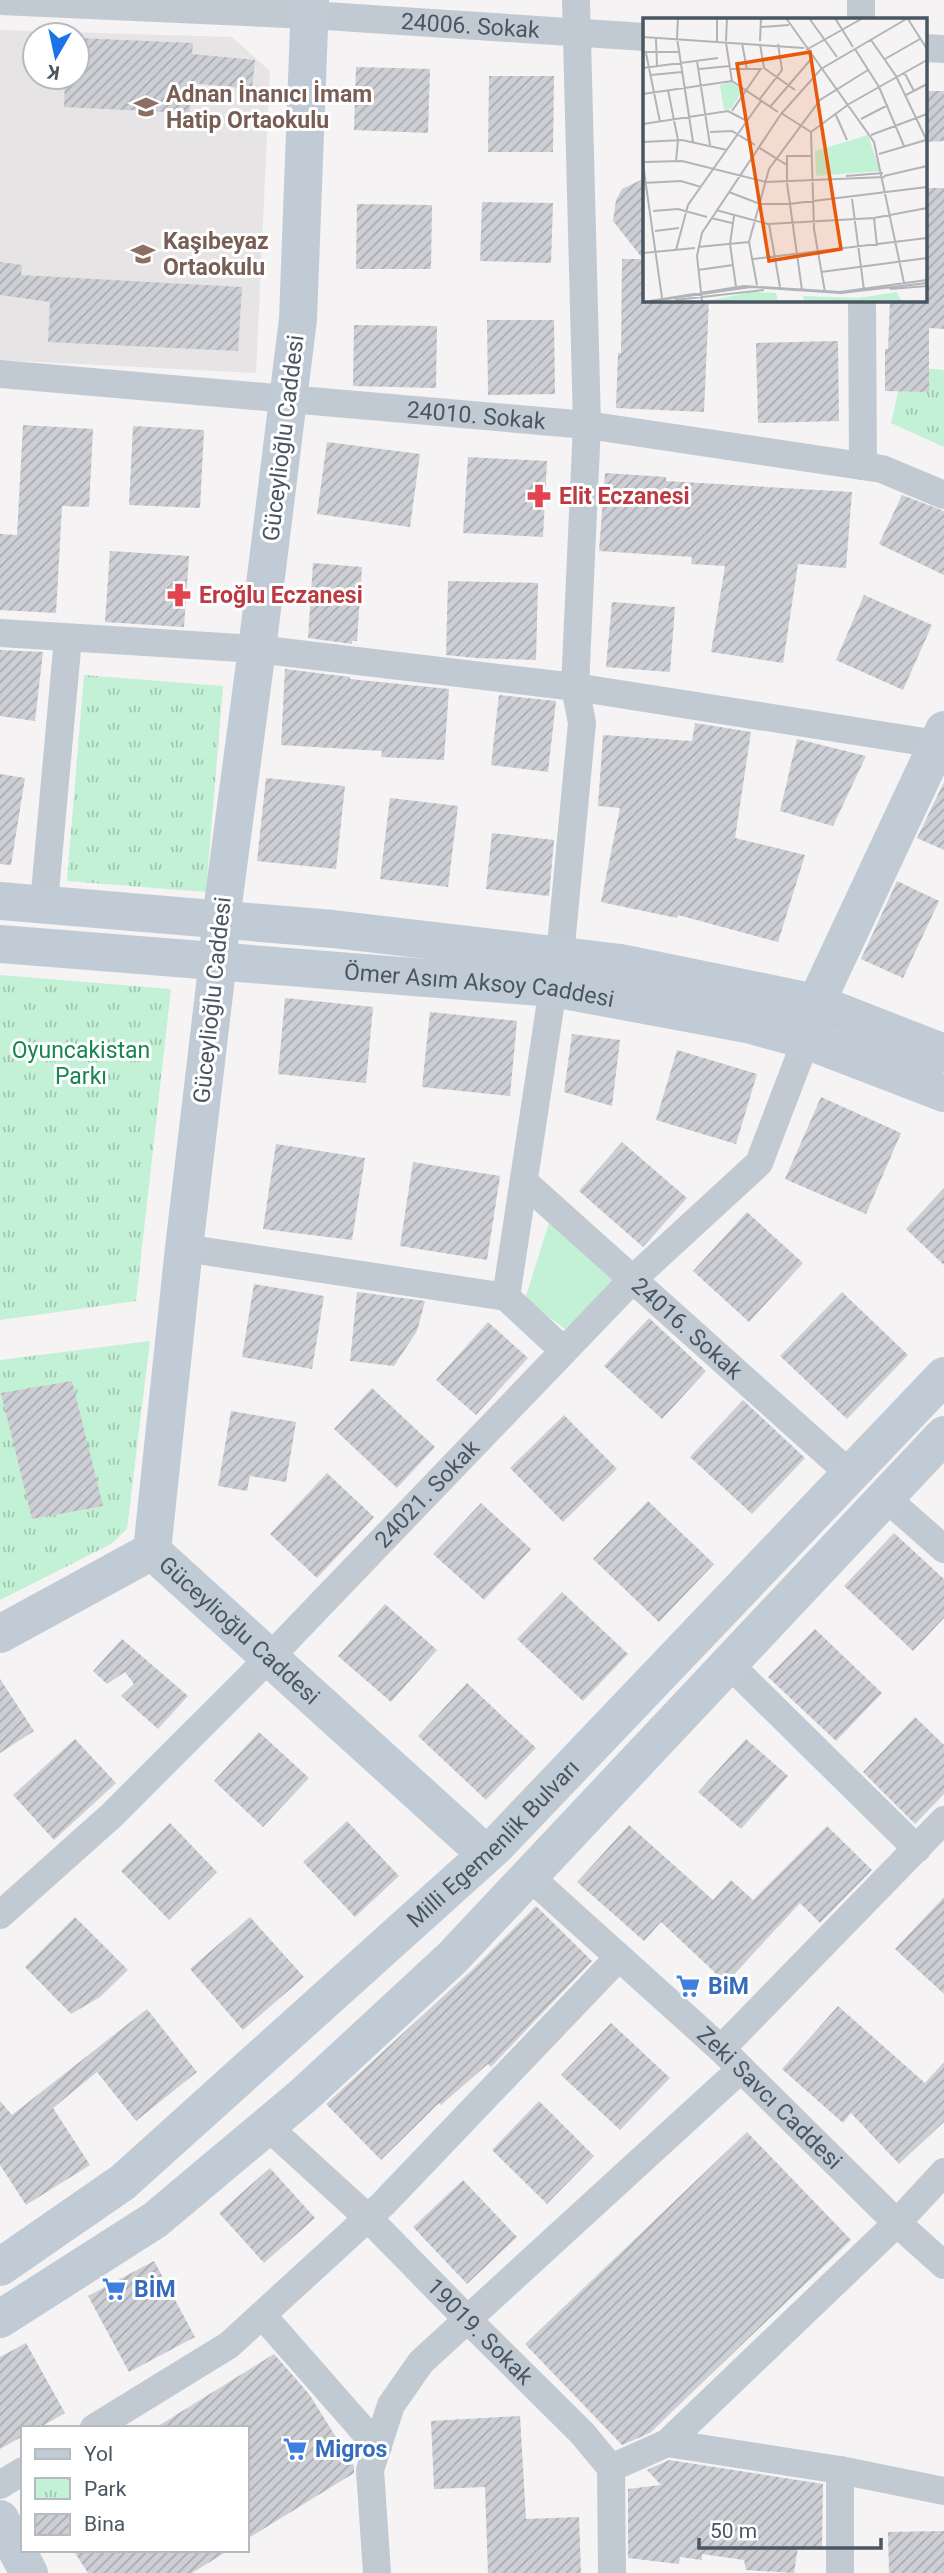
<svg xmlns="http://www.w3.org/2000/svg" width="944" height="2573" viewBox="0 0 944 2573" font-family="Roboto,sans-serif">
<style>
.education{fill:#e6e4e5;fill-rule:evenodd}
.grass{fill:#c3f1d5}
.park{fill:url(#park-tufts)}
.building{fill:url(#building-hatch)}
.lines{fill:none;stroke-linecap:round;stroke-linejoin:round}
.street{stroke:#c1cad2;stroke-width:28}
.secondary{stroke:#c1cbd6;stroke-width:38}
.labels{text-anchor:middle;stroke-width:6;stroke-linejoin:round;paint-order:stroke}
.street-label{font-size:23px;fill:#4a5661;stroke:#fff}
.education-label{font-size:23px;font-weight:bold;fill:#785e54;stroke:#fff;text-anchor:start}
.health-label{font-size:23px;font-weight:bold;fill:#be3a42;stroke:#fff;text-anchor:start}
.park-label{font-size:23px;fill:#17864f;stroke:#fff}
.shop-label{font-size:23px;font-weight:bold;fill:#366cbe;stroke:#fff;text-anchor:start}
.inset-road{fill:none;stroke:#b1b4b9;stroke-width:2}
.view{fill:#e8590c;fill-opacity:0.15;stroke:#e8590c;stroke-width:3.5}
.inset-edge{fill:none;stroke:#4a5661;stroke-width:3.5}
</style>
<defs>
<pattern id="park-tufts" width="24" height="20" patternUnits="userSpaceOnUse" patternTransform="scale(1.75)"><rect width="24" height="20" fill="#c3f1d5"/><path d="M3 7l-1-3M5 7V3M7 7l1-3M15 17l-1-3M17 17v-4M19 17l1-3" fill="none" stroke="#a0c6b0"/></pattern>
<pattern id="building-hatch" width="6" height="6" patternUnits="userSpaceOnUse" patternTransform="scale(1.75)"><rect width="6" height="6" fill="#cdcfd5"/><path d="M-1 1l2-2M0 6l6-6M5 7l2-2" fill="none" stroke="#a8abb0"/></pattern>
</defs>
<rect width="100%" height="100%" fill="#f5f3f3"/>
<path class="education" d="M0,30L232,37L270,71L256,373L0,360ZM35,35H77V77H35Z"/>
<path class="grass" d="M549,1223L617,1279L565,1329L525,1299Z"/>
<path class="park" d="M904,366L944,370V447L891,423Z
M84,675L223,686L206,892L67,881Z
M0,975L171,989L136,1301L0,1320Z
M150,1341L127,1529L111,1544L0,1600V1360Z"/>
<path class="building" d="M77,38L193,43L192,54L255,60L252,89L191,83L190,113L64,107L65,77H77Z
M356,67L430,69L428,133L354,130Z
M489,76H554L553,152H488Z
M925,91H944V141L925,142Z
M645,178V299H709L704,412L616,408L618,353H621L622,259H643L613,221L616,200L622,189Z
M925,188H944V329L929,328V392L885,391V349H888L890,299H925Z
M482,202L553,203L551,263L480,261Z
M357,204L432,205L431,269H356Z
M0,262L22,265L21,275L242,287L238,351L48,342L50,302L0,295Z
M487,320H554L555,394L488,395Z
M354,325L437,326L436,388L353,386Z
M838,341L839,421L758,423L756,343Z
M23,425L93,429L89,507L62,506L56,613L0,610V534L17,535Z
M133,426L204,430L200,508L129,505Z
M327,442L420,454L410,527L317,514Z
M468,457L547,461L543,537L463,533Z
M605,473L666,477V481L852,492L846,568L798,564L783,663L711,652L725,566L691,564L692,557L599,551Z
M902,495L944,511V575L879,544Z
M110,551L189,556L184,627L105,622Z
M313,563L362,567L357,641H352V644L308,638Z
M448,581L538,583L536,660L476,658L446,655Z
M864,595L932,625L903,690L836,660Z
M612,602L675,607L670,672L606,667Z
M0,650L43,652L35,721L0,716Z
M285,669L350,677V679L449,689L444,760L381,757L382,751L281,745Z
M499,695L556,701L548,772L491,765Z
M695,723L751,732L735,838L805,855L778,942L678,915L677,918L601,902L620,808L598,806L603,735L692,741Z
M797,739L866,756L833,826L780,811Z
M0,774L25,778L11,865L0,864Z
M266,778L345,786L336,869L257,861Z
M944,782V850L917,838Z
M390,798L458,806L448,887L380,879Z
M492,833L554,840L549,896L486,889Z
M897,881L939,901L903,978L861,959Z
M285,998L373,1007L366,1083L278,1074Z
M430,1012L517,1021L510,1096L422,1087Z
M572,1034L620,1040L612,1106L564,1092Z
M677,1050L757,1074L736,1144L656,1120Z
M821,1097L901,1133L866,1214L785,1179Z
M622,1142L687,1198L643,1247L579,1191Z
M276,1144L365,1158L352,1240L263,1229Z
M413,1162L500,1176L487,1260L400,1246Z
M944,1188V1265L906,1229Z
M747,1212L803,1263L749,1322L693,1271Z
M254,1284L324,1296L312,1369L242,1357Z
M357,1292L425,1301L417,1331L394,1366L350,1361Z
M842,1292L908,1355L847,1419L780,1356Z
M649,1318L706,1371L662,1419L604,1366Z
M488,1322L528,1358L476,1415L436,1380Z
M72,1381L103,1506L32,1519L1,1393Z
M372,1388L435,1447L397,1488L334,1429Z
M743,1400L805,1458L752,1514L690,1457Z
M231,1411L296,1422L286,1482L250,1476L247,1491L218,1486Z
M564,1415L617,1469L563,1522L510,1468Z
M327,1473L374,1517L317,1578L270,1534Z
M648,1501L714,1564L659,1622L593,1559Z
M481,1503L531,1549L484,1600L433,1554Z
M894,1533L944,1579V1618L913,1651L844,1586Z
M562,1592L628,1654L583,1701L517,1639Z
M385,1604L437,1650L391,1702L338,1656Z
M815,1629L882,1693L836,1741L768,1677Z
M122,1639L188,1696L158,1729L121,1696L134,1684L125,1672L107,1684L93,1671Z
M0,1679L34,1731L0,1753Z
M467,1683L536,1748L486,1800L418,1736Z
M915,1717L944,1745V1794L915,1824L863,1772Z
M259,1732L309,1778L263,1827L214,1781Z
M75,1739L116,1783L54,1840L13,1795Z
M746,1739L788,1776L741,1829L698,1792Z
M347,1821L399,1876L355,1917L303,1862Z
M170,1823L217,1872L169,1920L121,1871Z
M629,1825L713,1900L731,1880L753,1900L827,1826L872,1870L820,1923L800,1903L726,1983L661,1922L644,1941L577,1882Z
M944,1897V1994L895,1949Z
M536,1906L592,1961L491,2067L488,2064L441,2105L439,2103L381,2160L326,2104L474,1968Z
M75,1917L128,1970L100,1997L71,2014L25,1967Z
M250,1917L304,1977L243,2030L190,1969Z
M838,2006L925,2083L944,2062V2122L899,2164L851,2113L843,2123L782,2069Z
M147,2009L197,2072L136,2121L97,2072L53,2108L90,2165L26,2205L0,2165V2101L12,2115Z
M611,2023L670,2078L620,2130L561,2075Z
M539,2101L594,2156L547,2204L492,2150Z
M747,2132L851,2240L650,2433L622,2445L525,2344Z
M270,2168L315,2218L264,2263L219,2213Z
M463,2180L517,2237L467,2284L413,2227Z
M154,2261L195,2337L129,2372L88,2296Z
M26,2343L65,2413L39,2428H23V2436L0,2449V2357Z
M274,2354L309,2394L354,2466V2473L247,2539V2428H155Z
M520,2416L526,2519L579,2517L581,2573H488L485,2487L434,2489L431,2421Z
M669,2460L823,2484L822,2550L798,2547L794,2573L746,2570L744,2560L702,2554V2560L680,2557L679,2564L628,2558V2489L661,2485L647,2470Z
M944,2531V2573H889L888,2532Z
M73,2550H229L192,2573H88Z"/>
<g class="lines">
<g class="street">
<path d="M861,0V19"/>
<path id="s1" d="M0,1L310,15L645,37"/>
<path d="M925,48L944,49"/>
<path d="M862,299L863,466"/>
<path id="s2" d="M0,374L587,425L882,469L944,495"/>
<path d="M0,633L257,649L575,687L937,744L944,748"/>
<path d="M44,903L68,638"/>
<path d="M560,956L582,723L575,687L587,425L576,0"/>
<path id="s3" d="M524,1182L850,1474"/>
<path d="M184,1248L506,1297L553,988"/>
<path d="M506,1297L564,1351"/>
<path d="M886,1498L944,1549"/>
<path d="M728,1663L917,1849"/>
<path id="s4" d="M530,1877L721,2049L897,2223L944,2265"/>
<path id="s5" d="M0,1915L112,1815L270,1657L634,1278L759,1163L806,1040"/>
<path d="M721,2049L944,1820"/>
<path id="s6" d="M267,2126L368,2218L467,2319L583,2434L611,2468L612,2573"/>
<path d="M262,2315L378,2447"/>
<path d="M94,2428L229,2345L383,2204L619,1957"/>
<path d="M667,2443L897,2223L944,2172"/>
<path d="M611,2468L667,2443L840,2470L944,2491"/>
<path d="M0,2485L23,2471"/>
<path d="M377,2573L370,2470L391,2405L421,2362L741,2069"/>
<path d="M840,2573V2470"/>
</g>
<g class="secondary">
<path id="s7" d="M310,0L298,319L257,649L221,919L218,960L184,1248L152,1551L486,1854"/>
<path d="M0,901L333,929L621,963L816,1003L944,1053"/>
<path id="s8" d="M0,944L553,988L747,1024L806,1040L944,1093"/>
<path d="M809,1027L816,1003L944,730"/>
<path d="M0,1634L152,1551"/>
<path id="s9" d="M0,2267L123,2182L496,1846L944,1376"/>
<path d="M0,2319L155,2220L304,2095L452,1958L944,1435"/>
<path d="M0,2519L29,2573"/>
</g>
</g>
<defs>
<g id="school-bare" transform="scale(1.89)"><path d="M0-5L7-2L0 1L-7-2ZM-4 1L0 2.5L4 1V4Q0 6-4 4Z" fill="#8d6e63" stroke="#fff" stroke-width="2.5" paint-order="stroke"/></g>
<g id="pharmacy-bare" transform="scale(1.89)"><path d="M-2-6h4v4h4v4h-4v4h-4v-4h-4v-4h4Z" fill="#e0444e" stroke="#fff" stroke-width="2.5" paint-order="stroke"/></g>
<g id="supermarket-bare" transform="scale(1.89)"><path d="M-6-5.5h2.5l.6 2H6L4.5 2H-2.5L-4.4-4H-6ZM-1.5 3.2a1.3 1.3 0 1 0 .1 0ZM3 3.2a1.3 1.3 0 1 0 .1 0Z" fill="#3f7fe0" stroke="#fff" stroke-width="2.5" paint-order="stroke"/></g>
</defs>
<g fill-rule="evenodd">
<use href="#school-bare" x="146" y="107"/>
<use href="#school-bare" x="143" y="254"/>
<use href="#pharmacy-bare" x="539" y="496"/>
<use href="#pharmacy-bare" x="179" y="595"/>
<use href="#supermarket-bare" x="688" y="1986"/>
<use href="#supermarket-bare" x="114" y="2289"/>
<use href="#supermarket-bare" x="295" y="2449"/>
</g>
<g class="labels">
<g class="street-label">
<text dy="8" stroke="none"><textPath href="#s1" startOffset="471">24006. Sokak</textPath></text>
<text dy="8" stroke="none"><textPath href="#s2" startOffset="478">24010. Sokak</textPath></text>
<text transform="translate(283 438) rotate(-83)" y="8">Güceylioğlu Caddesi</text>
<text dy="8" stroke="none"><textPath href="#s8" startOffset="481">Ömer Asım Aksoy Caddesi</textPath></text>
<text transform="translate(212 1000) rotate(-84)" y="8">Güceylioğlu Caddesi</text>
<text dy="8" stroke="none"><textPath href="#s3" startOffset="219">24016. Sokak</textPath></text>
<text dy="8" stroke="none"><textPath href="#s5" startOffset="600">24021. Sokak</textPath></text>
<text dy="8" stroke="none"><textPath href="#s7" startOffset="1678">Güceylioğlu Caddesi</textPath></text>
<text dy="8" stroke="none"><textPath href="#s9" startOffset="651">Milli Egemenlik Bulvarı</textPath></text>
<text dy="8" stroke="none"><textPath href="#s4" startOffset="326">Zeki Savcı Caddesi</textPath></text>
<text dy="8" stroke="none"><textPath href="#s6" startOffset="296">19019. Sokak</textPath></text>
</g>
<g class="education-label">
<text x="166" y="102">Adnan İnanıcı İmam<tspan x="166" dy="26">Hatip Ortaokulu</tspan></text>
<text x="163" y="249">Kaşıbeyaz<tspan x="163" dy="26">Ortaokulu</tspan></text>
</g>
<g class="health-label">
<text x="559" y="504">Elit Eczanesi</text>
<text x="199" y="603">Eroğlu Eczanesi</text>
</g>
<g class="park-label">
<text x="81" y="1058">Oyuncakistan<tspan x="81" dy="26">Parkı</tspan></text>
</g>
<g class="shop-label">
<text x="708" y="1994">BiM</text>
<text x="134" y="2297">BİM</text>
<text x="315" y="2457">Migros</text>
</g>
</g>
<g transform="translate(643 18)">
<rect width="284" height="284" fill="#f5f3f3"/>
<path d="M88,64L100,72L88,91L81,92L77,67ZM225,117L237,153L173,158L172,133ZM109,274L133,275L135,283H64ZM253,274L259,283H161L160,278L216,280Z" fill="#c3f1d5"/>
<path class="inset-road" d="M35,0L34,20L50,124M74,0V23M143,0L231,124L261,265M166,0L194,39M192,0L210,29M265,1L284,31M118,9L146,7M0,19L161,30M13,21L14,48M228,22L253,58L284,123M83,23L84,0M117,23L118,0M83,25L89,63M99,25L104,52M117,26L121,50L152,72M212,31L236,69L261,128M163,32L220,0M1,34H36M3,35L17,104M242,41L277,21M54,43L67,127M0,50L75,40M56,51L87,48M87,51H119M261,54L271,73M8,57L39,54M25,72L35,122L33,143M0,76L89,63L135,94M263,77L284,66M116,82L139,52L135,26M127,89L169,40M89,93L117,52M138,95L168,114L171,211L182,274M192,95L204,122M218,101L245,87M0,106L85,93L104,103M67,114L89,113L112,127M168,114L206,86L284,42M228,117L284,96M0,124L39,122L84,132M115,129L144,147M236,136L283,122M0,144L39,143L123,164L242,159M0,146L19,280M203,158L240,155M241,158L284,148M144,162V138H169M0,165L38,163L58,169M144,165L159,272M86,174L117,186H146L284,169M209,181L221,272M73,192L125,206L231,200L284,190M10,193L35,191L64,199M91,198L87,226L93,269M68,200L89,205M231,200L234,228M126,206L137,269M12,213L36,210M55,229L106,224M33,232L45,187L118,83M0,235L52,230M110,241L284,220M55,252L90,247M178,254L284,240M114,267L106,224L126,151L177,82L225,52M247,271L284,268M32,282L121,272M7,283L101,268L197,274L284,262M10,283L108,269L198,275L284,265M59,283L54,238L59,215L138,96L178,51L265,0"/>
<path class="view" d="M167,34L198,231L126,243L94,46Z"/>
<rect width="284" height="284" class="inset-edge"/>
</g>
<rect x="21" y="2426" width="228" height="126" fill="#ffffff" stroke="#b7bbc0" stroke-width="2"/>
<rect x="35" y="2449" width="35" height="10" fill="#c1cbd6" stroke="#b7bbc0" stroke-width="2"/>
<text x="84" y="2461" font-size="21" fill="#4a5661">Yol</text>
<rect x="35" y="2478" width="35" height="21" fill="url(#park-tufts)" stroke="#b7bbc0" stroke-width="2"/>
<text x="84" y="2496" font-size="21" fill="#4a5661">Park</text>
<rect x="35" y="2514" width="35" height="21" fill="url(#building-hatch)" stroke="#b7bbc0" stroke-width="2"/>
<text x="84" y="2531" font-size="21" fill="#4a5661">Bina</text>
<g transform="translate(56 56) rotate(189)"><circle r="33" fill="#ffffff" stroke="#b7bbc0" stroke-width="2"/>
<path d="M0-5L12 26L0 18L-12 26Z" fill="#1a73e8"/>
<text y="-10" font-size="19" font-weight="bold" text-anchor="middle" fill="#4a5661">K</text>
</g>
<path d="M699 2538v10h182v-10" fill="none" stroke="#4a5661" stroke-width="3.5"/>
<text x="710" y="2538" font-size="21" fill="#4a5661" stroke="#ffffff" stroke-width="5" paint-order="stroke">50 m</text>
</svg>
